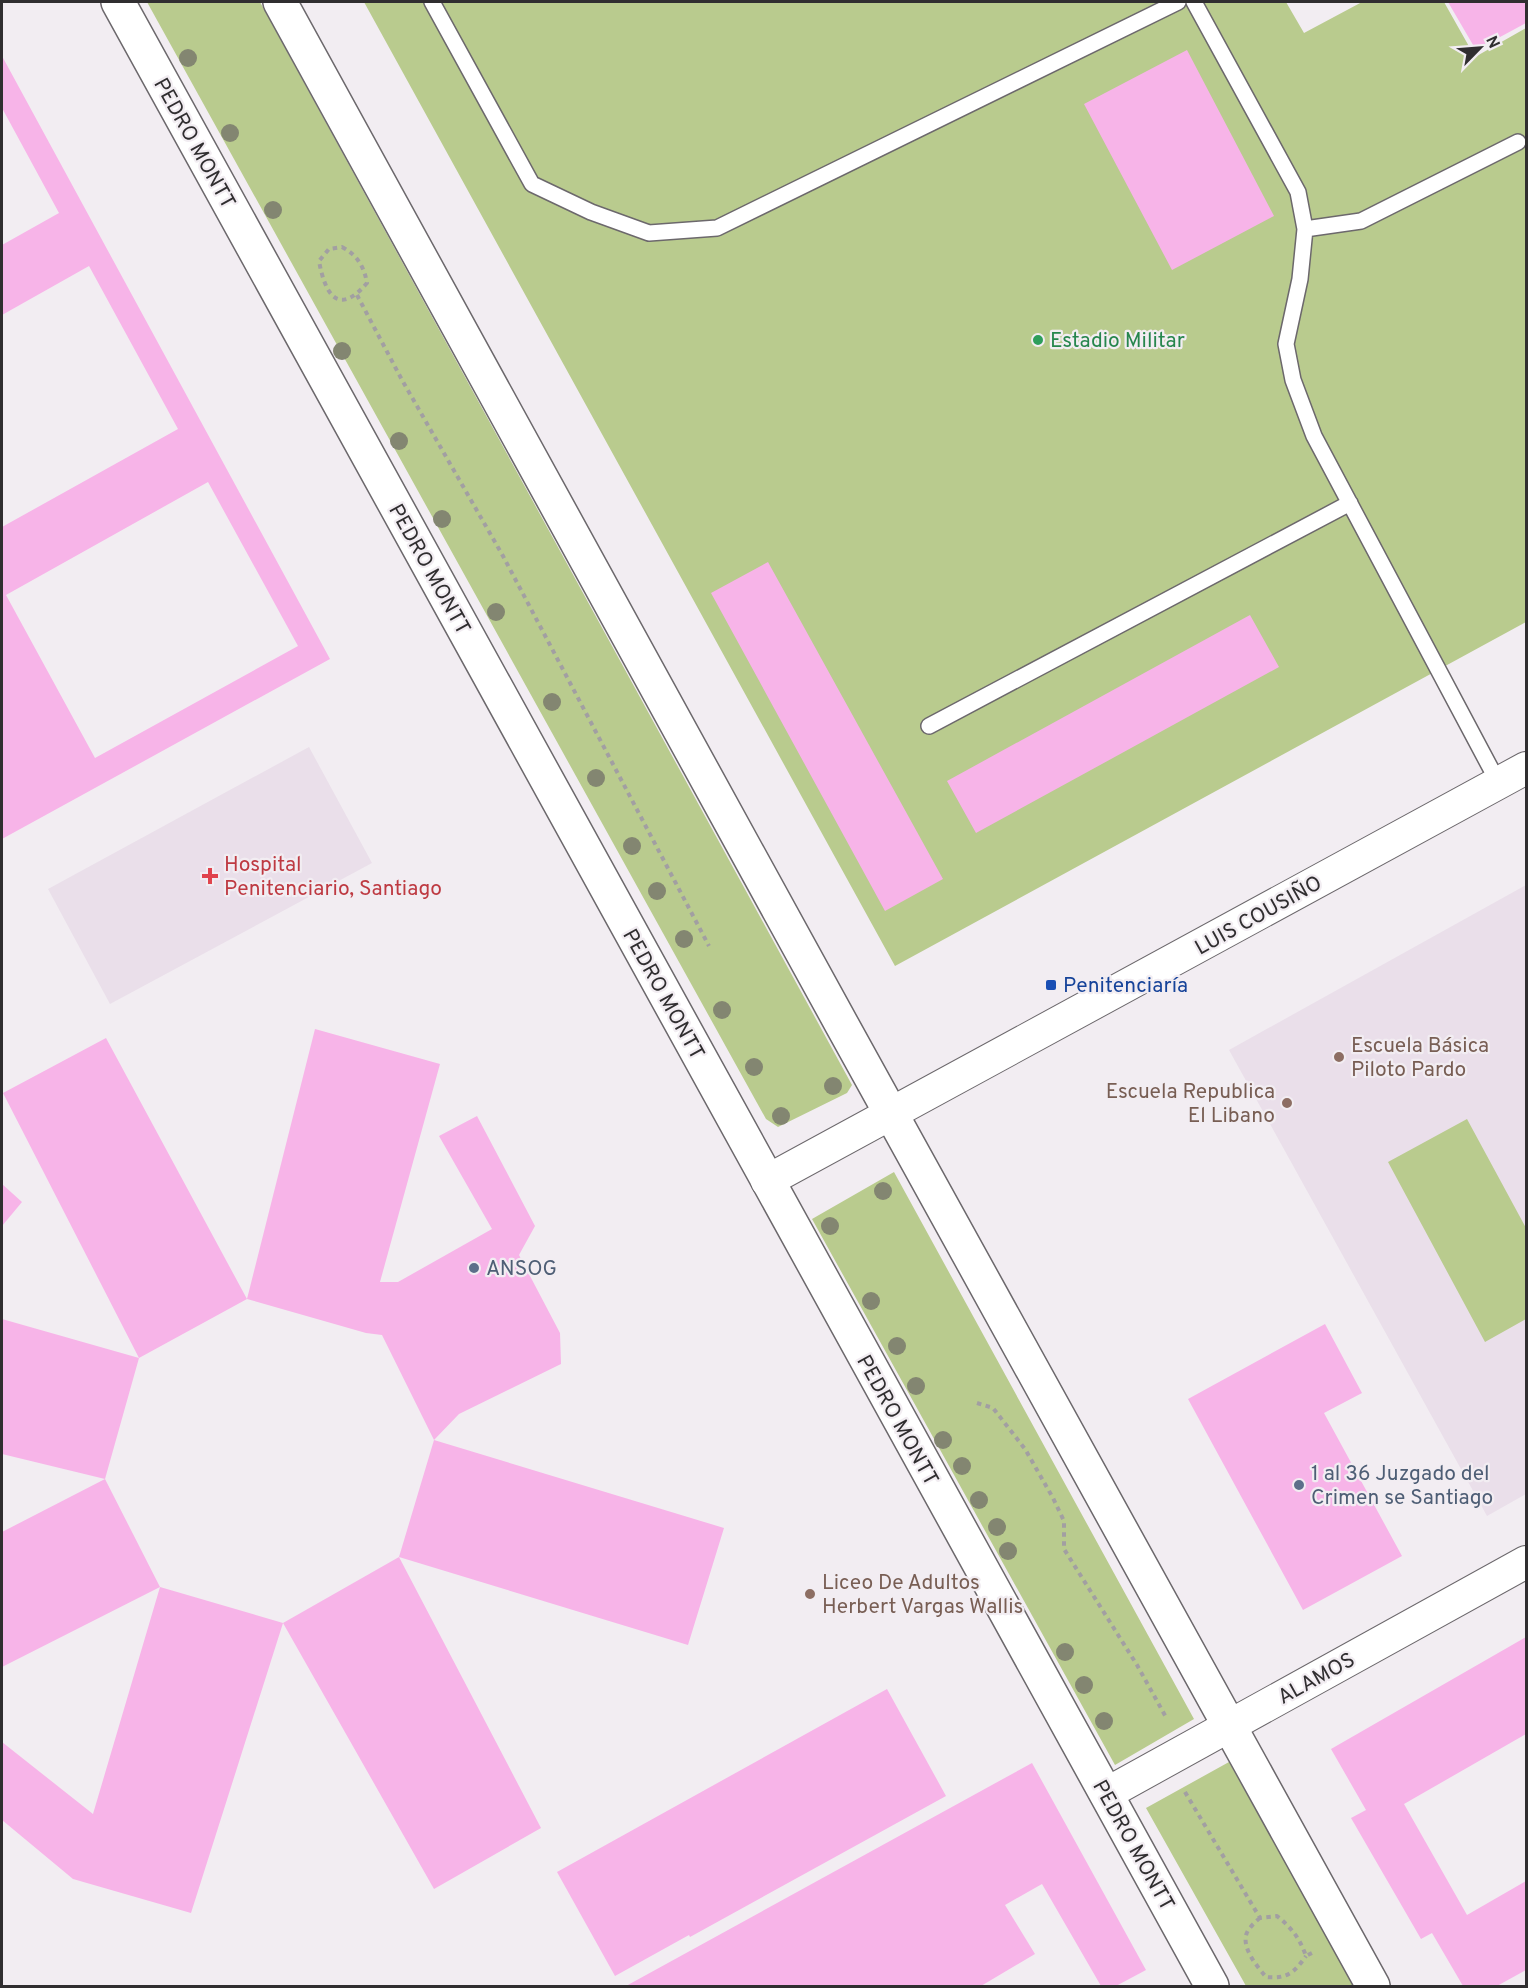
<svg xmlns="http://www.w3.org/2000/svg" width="1528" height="1988" viewBox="0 0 1528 1988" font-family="Overpass,sans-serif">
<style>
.built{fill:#eadfea}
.green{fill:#b9cb8e}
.building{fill:#f7b4e8;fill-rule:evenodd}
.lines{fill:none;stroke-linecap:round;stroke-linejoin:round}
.lane-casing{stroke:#6c686c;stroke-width:18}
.street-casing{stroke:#6c686c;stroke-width:34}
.secondary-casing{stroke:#6c686c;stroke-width:36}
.path{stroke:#a29fa2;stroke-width:4;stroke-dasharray:4.5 4.5;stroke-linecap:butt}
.lane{stroke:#fff;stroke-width:15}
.street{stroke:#fff;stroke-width:32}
.secondary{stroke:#fff;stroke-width:33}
.tree{fill:#838671}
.leisure-dot{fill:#2e9e5b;stroke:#f2edf2;stroke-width:2}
.health-dot{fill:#e0444e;stroke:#f2edf2;stroke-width:2}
.transit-dot{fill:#1a4fb4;stroke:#f2edf2;stroke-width:2}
.education-dot{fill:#8d6e63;stroke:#f2edf2;stroke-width:2}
.service-dot{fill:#5c6f8a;stroke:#f2edf2;stroke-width:2}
.labels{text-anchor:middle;stroke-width:4.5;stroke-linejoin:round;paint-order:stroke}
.street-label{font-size:21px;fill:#302e30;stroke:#f2edf2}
.leisure-label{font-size:21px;fill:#27864d;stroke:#f2edf2;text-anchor:start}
.health-label{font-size:21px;fill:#be3a42;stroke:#f2edf2;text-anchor:start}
.transit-label{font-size:21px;fill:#164399;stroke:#f2edf2;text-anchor:start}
.education-label{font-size:21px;fill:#785e54;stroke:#f2edf2;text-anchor:start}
.service-label{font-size:21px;fill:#4e5e75;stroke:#f2edf2;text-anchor:start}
</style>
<rect width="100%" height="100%" fill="#f2edf2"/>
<path class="built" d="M309,747L372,863L110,1004L48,889Z
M1526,885V1494L1487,1516L1229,1050Z"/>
<path class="green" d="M147,2H260L852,1085L847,1093L778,1127L766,1119Z
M364,2H1286L1304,33L1362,2H1444L1475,57L1526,28V622L895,966Z
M1467,1119L1526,1228V1319L1485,1342L1388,1162Z
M894,1172L1194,1719L1115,1765L812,1219Z
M1229,1762L1354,1986H1246L1146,1808Z"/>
<path class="building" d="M1448,2H1526V23L1476,50Z
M1187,50L1274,216L1172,270L1084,104Z
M2,56L330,659L2,839V527L178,429L89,266L2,315V245L59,213L2,108ZM208,482L298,646L95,758L6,595Z
M768,562L943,879L885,911L711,593Z
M1250,615L1279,667L976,833L947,781Z
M315,1029L440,1064L380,1282H398L492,1229L439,1136L477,1116L535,1226L519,1255L560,1333L561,1364L459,1414L434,1440L724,1528L688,1645L399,1557L434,1440L382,1335L366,1333L247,1299Z
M106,1038L247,1299L139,1358L3,1093Z
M2,1184L22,1202L2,1226Z
M2,1319L139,1358L105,1479L2,1454Z
M1325,1324L1362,1393L1324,1413L1402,1556L1303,1610L1188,1399Z
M105,1479L160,1587L2,1667V1532Z
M399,1557L541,1828L434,1889L283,1623Z
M160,1587L283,1623L191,1913L73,1879L2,1820V1742L93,1814Z
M1526,1637V1734L1404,1804L1467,1915L1526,1881V1970L1497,1986H1463L1432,1933L1421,1939L1351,1818L1366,1810L1331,1749Z
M887,1689L946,1796L690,1937L689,1935L615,1976L557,1872Z
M1032,1763L1146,1970L1116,1986H1101L1042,1884L1005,1905L1035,1954L981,1986H626Z"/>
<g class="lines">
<g class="lane-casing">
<path id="lane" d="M432,2L532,184L591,212L649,233L717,228L1178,2
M1194,2L1298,192L1305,229L1300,279L1286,344L1293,380L1314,436L1499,784
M1305,229L1361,221L1518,142
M929,726L1350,503"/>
</g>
<g class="street-casing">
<path id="street" d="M767,1181L1526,768
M1106,1794L1526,1562"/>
</g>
<g class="secondary-casing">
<path id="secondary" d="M118,2L1212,1986
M280,2L842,1025L1373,1986"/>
</g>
<path class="path" d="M342,247C357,255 364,266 367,283C338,317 325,294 319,261L329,249Z
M357,295L402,380L503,556L709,946
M977,1403L993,1408L1025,1449L1053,1498L1064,1521V1549L1137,1665L1167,1719
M1185,1792L1260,1918L1277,1916C1292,1928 1300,1939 1306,1956L1314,1952
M1260,1918C1256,1921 1252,1925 1249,1929C1238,1944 1256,1965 1266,1977C1287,1979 1294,1973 1306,1956"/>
<use href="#lane" class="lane"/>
<use href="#street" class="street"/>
<use href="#secondary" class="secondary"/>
</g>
<g class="tree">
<circle cx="188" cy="58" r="9"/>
<circle cx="230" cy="133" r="9"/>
<circle cx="273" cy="210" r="9"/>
<circle cx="342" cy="351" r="9"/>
<circle cx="399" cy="441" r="9"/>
<circle cx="442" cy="519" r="9"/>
<circle cx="496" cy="612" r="9"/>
<circle cx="552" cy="702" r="9"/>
<circle cx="596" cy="778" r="9"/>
<circle cx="632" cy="846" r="9"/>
<circle cx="657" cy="891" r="9"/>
<circle cx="684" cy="939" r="9"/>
<circle cx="722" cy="1010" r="9"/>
<circle cx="754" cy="1067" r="9"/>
<circle cx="833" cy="1086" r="9"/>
<circle cx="781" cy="1116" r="9"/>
<circle cx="883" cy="1191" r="9"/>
<circle cx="830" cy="1226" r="9"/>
<circle cx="871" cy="1301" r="9"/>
<circle cx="897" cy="1346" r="9"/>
<circle cx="916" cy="1386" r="9"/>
<circle cx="943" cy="1440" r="9"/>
<circle cx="962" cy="1466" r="9"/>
<circle cx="979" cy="1500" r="9"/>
<circle cx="997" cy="1527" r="9"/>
<circle cx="1008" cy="1551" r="9"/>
<circle cx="1065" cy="1652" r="9"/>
<circle cx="1084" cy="1685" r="9"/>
<circle cx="1104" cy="1721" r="9"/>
</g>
<circle class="leisure-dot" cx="1038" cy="340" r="6"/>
<path class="health-dot" d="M207 867h6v6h6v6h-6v6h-6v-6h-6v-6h6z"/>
<rect class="transit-dot" x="1045" y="979" width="12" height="12" rx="3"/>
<g class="education-dot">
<circle cx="1339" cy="1057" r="6"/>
<circle cx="1287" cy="1103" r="6"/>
<circle cx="810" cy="1594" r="6"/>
</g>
<g class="service-dot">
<circle cx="474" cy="1268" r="6"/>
<circle cx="1299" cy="1485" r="6"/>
</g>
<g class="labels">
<g class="street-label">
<text transform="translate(195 143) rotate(61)" y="7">PEDRO MONTT</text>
<text transform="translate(430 569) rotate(61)" y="7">PEDRO MONTT</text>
<text transform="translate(1258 915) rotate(-29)" y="7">LUIS COUSIÑO</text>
<text transform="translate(664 994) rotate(61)" y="7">PEDRO MONTT</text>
<text transform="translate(898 1420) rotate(61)" y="7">PEDRO MONTT</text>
<text transform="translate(1316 1678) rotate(-29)" y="7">ALAMOS</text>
<text transform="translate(1134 1845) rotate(61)" y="7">PEDRO MONTT</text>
</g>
<g class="leisure-label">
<text x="1050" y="347">Estadio Militar</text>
</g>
<g class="health-label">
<text x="224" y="871">Hospital<tspan x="224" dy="24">Penitenciario, Santiago</tspan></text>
</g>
<g class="transit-label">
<text x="1063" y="992">Penitenciaría</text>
</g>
<g class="education-label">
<text x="1351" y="1052">Escuela Básica<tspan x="1351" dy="24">Piloto Pardo</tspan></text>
<text x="1275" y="1098" text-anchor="end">Escuela Republica<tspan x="1275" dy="24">El Libano</tspan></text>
<text x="822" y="1589">Liceo De Adultos<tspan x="822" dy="24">Herbert Vargas Wallis</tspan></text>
</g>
<g class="service-label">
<text x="486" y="1275">ANSOG</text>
<text x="1311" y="1480">1 al 36 Juzgado del<tspan x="1311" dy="24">Crimen se Santiago</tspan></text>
</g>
</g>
<rect width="1528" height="1988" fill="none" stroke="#302e30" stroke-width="6"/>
<g transform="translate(1480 48) rotate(65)" stroke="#f2edf2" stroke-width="4.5" paint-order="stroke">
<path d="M0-4.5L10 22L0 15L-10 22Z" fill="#302e30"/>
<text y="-9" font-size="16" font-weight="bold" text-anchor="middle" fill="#302e30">N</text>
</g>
</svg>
